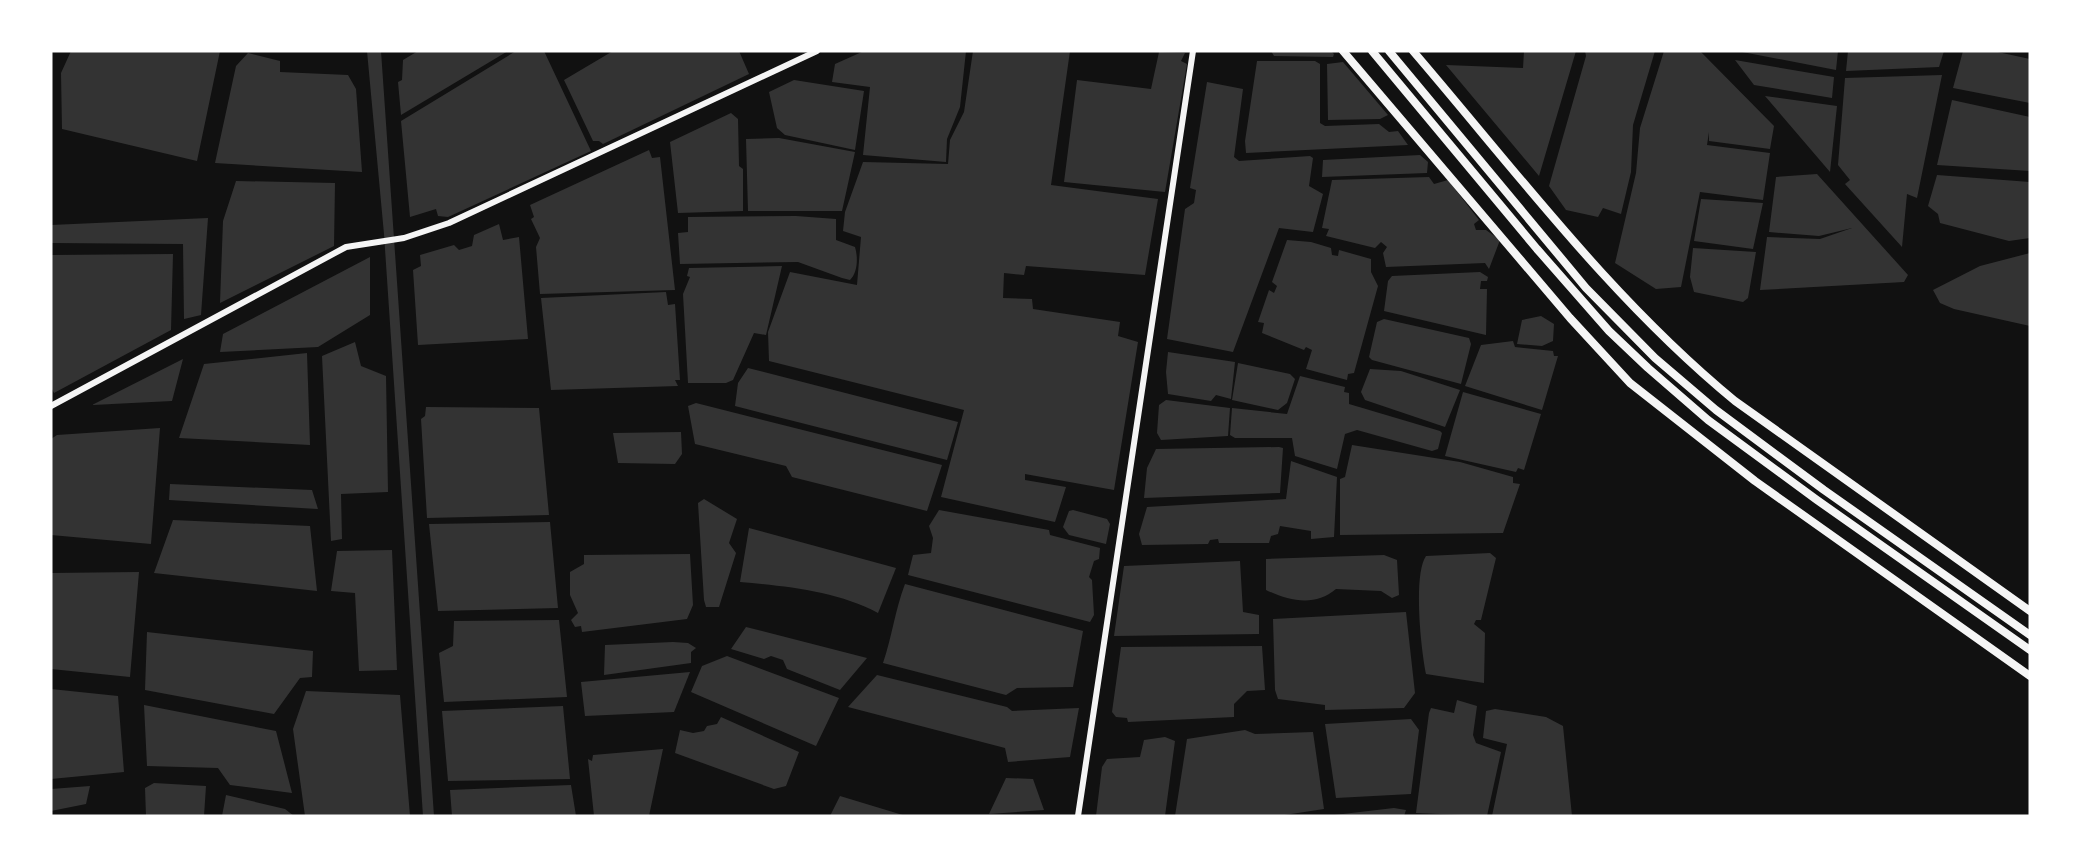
<svg xmlns="http://www.w3.org/2000/svg" width="2081" height="867" viewBox="0 0 2081 867" font-family="'PT Sans Narrow',sans-serif">
<style>
.water{fill:#333}
.lines{fill:none;stroke-linecap:round;stroke-linejoin:round}
.tertiary{stroke:#f5f5f5;stroke-width:6}
.primary{stroke:#f5f5f5;stroke-width:8}
.trunk{stroke:#f5f5f5;stroke-width:8}
</style>
<rect width="100%" height="100%" fill="#111"/>
<path class="water" d="M71,51H220L197,161L62,129L61,73Z
M367,51H381L434,816H423L384,234Z
M418,51H508L401,115L398,82L402,80L403,60Z
M516,51H544L591,151L448,217L438,216L436,209L410,217L401,121Z
M613,51H739L749,74L603,144L599,141H593L564,80Z
M864,51H966L960,107L947,139L946,162L863,155L870,87L832,82L835,64Z
M973,51H1070L1051,185L1158,199L1145,275L1026,266L1024,275L1004,273L1003,298L1032,299L1033,309L1120,322L1118,336L1138,342L1114,490L1025,474V480L1066,487L1055,522L941,497L964,410L769,361L768,332L790,272L857,285L861,237L843,231L845,212L863,162L948,164L950,140L964,112Z
M1271,51H1331L1334,54L1333,57L1274,56Z
M1524,51H1576L1539,176L1446,65L1523,68Z
M1585,51H1655L1633,125L1631,172L1621,214L1603,208L1598,217L1566,210L1549,186L1586,56Z
M1664,51H1700L1774,126L1770,149L1709,141V132L1707,145L1770,153L1763,200L1700,192L1681,287L1656,289L1615,263L1636,173L1640,128Z
M1737,51H1838L1836,70Z
M1848,51H1944L1939,67L1846,71Z
M1963,51H1993L2030,59V103L1953,88Z
M1159,52L1185,53L1181,61L1187,64L1165,192L1064,182L1077,80L1151,89Z
M248,53L280,61V72L348,75L356,89L362,172L215,163L236,66Z
M1735,60L1834,77L1832,98L1754,85Z
M1257,61H1315L1320,64V123L1325,126L1379,124L1389,132L1398,131L1408,145L1246,153L1245,141Z
M1343,62L1388,115L1380,119L1328,120L1327,64Z
M1942,75L1917,198L1907,194L1902,247L1845,184L1850,180L1838,165L1845,78Z
M794,80L864,91L855,150L785,135L777,128L769,92Z
M1207,82L1243,89L1234,157L1239,161L1310,156L1313,158L1309,186L1323,194L1313,232L1279,228L1233,352L1167,339L1185,209L1194,203L1196,190L1190,188Z
M1765,96L1837,106L1830,172Z
M1952,100L2030,117V171L1937,165Z
M731,113L738,119L739,166L743,169V211L678,213L670,142Z
M779,138L855,152L842,211H748L746,139Z
M649,150L652,158L660,157L675,290L540,294L536,247L540,238L531,219L534,217L530,205Z
M1420,155L1428,162L1427,173L1322,177L1323,160Z
M1817,174L1908,275L1904,282L1760,290L1767,237L1820,239L1852,228L1819,236L1769,232L1776,177Z
M1937,175L2030,182V238L2009,241L1940,223L1938,214L1928,206Z
M1429,177L1434,184L1448,180L1479,220L1474,224L1476,230H1486L1500,240L1489,269L1485,263L1386,267L1383,253L1387,247L1381,242L1375,248L1326,236L1329,229L1322,228L1332,180Z
M236,181L335,183L334,246L220,303L223,221Z
M1701,199L1763,203L1753,249L1694,241Z
M796,216L836,219V240L855,247C858,257 858,272 850,280L842,278L798,262L680,264L678,233L688,232V217Z
M208,218L201,315L184,319L183,244L51,243V225Z
M499,224L503,240L519,237L528,339L418,345L413,270L421,266L420,255L454,245L459,250L472,246L474,235Z
M1287,240L1311,242L1331,248L1332,255L1338,256L1339,250L1371,259V272L1378,286L1354,373L1348,374L1347,380L1306,369L1312,350L1306,347L1304,350L1262,333L1264,323L1258,322L1269,290L1274,293L1277,286L1272,282Z
M1693,248L1756,252L1748,298L1743,302L1694,292L1690,277Z
M2030,253V326L1954,309L1940,303L1933,290L1980,266Z
M173,254L171,330L54,393L51,387V255Z
M370,257V315L318,347L220,352L223,334Z
M782,266L766,335L754,333L733,380L726,383H688L683,294L690,277L687,276L689,268Z
M1480,272L1488,277L1487,281H1481L1480,289H1487L1486,335L1384,311L1388,281L1392,276Z
M666,292L668,305L675,304L680,380H675L678,386L551,390L541,298Z
M1541,316L1554,324L1553,341L1542,346L1517,344L1522,320Z
M1384,319L1469,338L1471,344L1461,384L1372,360L1369,357L1377,322Z
M1513,341L1515,347L1553,351L1554,356H1558L1542,410L1465,386L1481,345Z
M355,342L361,366L386,376L388,492L341,494L342,539L331,541L322,356Z
M1168,352L1235,362L1231,399L1216,395L1211,401L1168,394L1166,372Z
M307,353L310,445L179,438L204,364Z
M183,359L172,401L92,405Z
M1238,363L1290,374L1295,379L1287,403L1278,410L1232,400Z
M748,368L958,422L947,460L735,406L738,383Z
M1370,369L1401,371L1460,390L1445,427L1365,400L1361,392Z
M1300,376L1345,387L1344,392L1349,393V404L1440,431L1442,433L1438,449L1432,451L1357,430L1345,434L1337,469L1295,456L1292,438H1235L1230,435L1232,408L1287,414Z
M1463,392L1541,414L1524,470L1518,468L1516,472L1445,456Z
M1166,400L1230,408L1228,436L1161,440L1157,433L1159,405Z
M696,403L942,465L927,511L792,477L786,466L695,444L688,406Z
M426,407L539,408L549,515L427,518L421,419L425,416Z
M160,428L151,544L51,535V439L57,435Z
M681,432L682,454L675,464L618,463L613,433Z
M1352,445L1460,462L1513,477V483L1520,484L1503,533L1340,535V479L1345,477Z
M1279,447L1283,448L1280,493L1144,498L1147,468L1156,449Z
M1291,461L1337,477L1334,537L1311,539V531L1280,526L1278,534L1271,536L1269,543H1219L1218,539L1210,540L1208,544L1142,545L1139,534L1147,507L1286,499Z
M170,484L312,490L318,509L169,500Z
M704,499L737,519L729,543L736,553L719,607H706L704,600L698,503Z
M939,510L1049,530L1050,535L1100,548L1099,559L1094,561L1089,577L1092,580L1094,615L1090,622L908,575L913,555L931,553L933,538L929,526Z
M1073,510L1107,519L1110,524L1106,544L1069,535L1063,527L1069,511Z
M173,520L310,526L317,591L154,573Z
M550,522L558,608L438,611L429,524Z
M749,528L896,568L878,613C837,591 785,586 740,582Z
M392,550L397,670L359,671L355,593L331,591L337,551Z
M1490,553L1496,558L1481,620H1476L1474,624L1485,633L1484,683L1426,674C1421,650 1413,575 1426,556Z
M690,554L693,605L687,619L582,632L581,626L575,627L571,620L578,613L570,595V572L584,564V555Z
M1384,555L1397,560L1399,595L1392,598L1381,591L1336,589C1315,607 1289,601 1266,590V559Z
M1240,561L1243,612L1259,615V634L1114,636L1124,566Z
M139,572L130,677L51,669V573Z
M905,584L1083,631L1073,687L1017,688L1006,695L883,663C892,637 895,610 905,584Z
M1406,612L1415,693L1404,708L1325,710V705L1278,699L1275,690L1273,619Z
M559,620L567,697L444,702L439,653L453,646L454,621Z
M746,627L867,658L840,690L787,669L783,660L771,656L764,659L731,649Z
M147,632L313,651L312,677L300,678L274,714L145,690Z
M673,642L688,643L696,648L691,652V663L604,675L605,645Z
M1262,646L1265,690L1247,691L1234,704V717L1128,722L1127,718L1116,717L1112,712L1121,647Z
M727,656L839,698L816,746L691,692L702,666Z
M690,672L674,712L585,716L581,682Z
M877,675L1007,707L1012,711L1079,708L1070,757L1008,762L1005,748L848,707Z
M51,689L118,696L124,772L51,779Z
M306,691L400,695L410,816H305L293,729Z
M1457,700L1477,706L1473,735L1476,743L1501,752L1487,816L1416,813L1429,713L1431,708L1454,713Z
M144,705L276,731L292,793L230,785L218,768L147,766Z
M563,706L570,779L448,781L442,711Z
M1495,709L1546,717L1563,726L1572,816H1492L1507,744L1483,738L1486,711Z
M721,717L799,752L786,786L774,789L675,753L680,730L693,733L704,731L707,726L717,724Z
M1411,719L1419,730L1411,794L1336,798L1325,724Z
M1245,730L1255,734L1313,732L1324,809L1278,816H1175L1187,739Z
M1165,737L1175,741L1165,816H1096L1102,767L1107,759L1140,757L1144,740Z
M663,749L649,816H594L588,759L592,761L593,755Z
M1006,778L1033,779L1044,810L989,814Z
M154,783L206,786L204,816H146L145,788Z
M571,785L576,816H452L450,790Z
M90,786L86,804L51,811V789Z
M226,795L285,809L294,816H222Z
M840,796L906,816H830Z
M1394,808L1406,810L1404,816H1326Z"/>
<g class="lines">
<path class="tertiary" d="M51,406L346,247L404,238L449,223L817,51
M1078,816L1193,51"/>
<path class="primary" d="M1343,51L1570,318L1630,383L1755,481L2030,676
M1413,51C1516,171 1612,300 1735,401L2030,611"/>
<path class="trunk" d="M1372,51L1537,249L1609,331L1648,368L1708,420L1817,500L2030,650
M1389,51L1586,288L1655,358L1716,410L1824,490L2030,635"/>
</g>
<rect width="2081" height="867" fill="none" stroke="#ffffff" stroke-width="105"/>
</svg>
